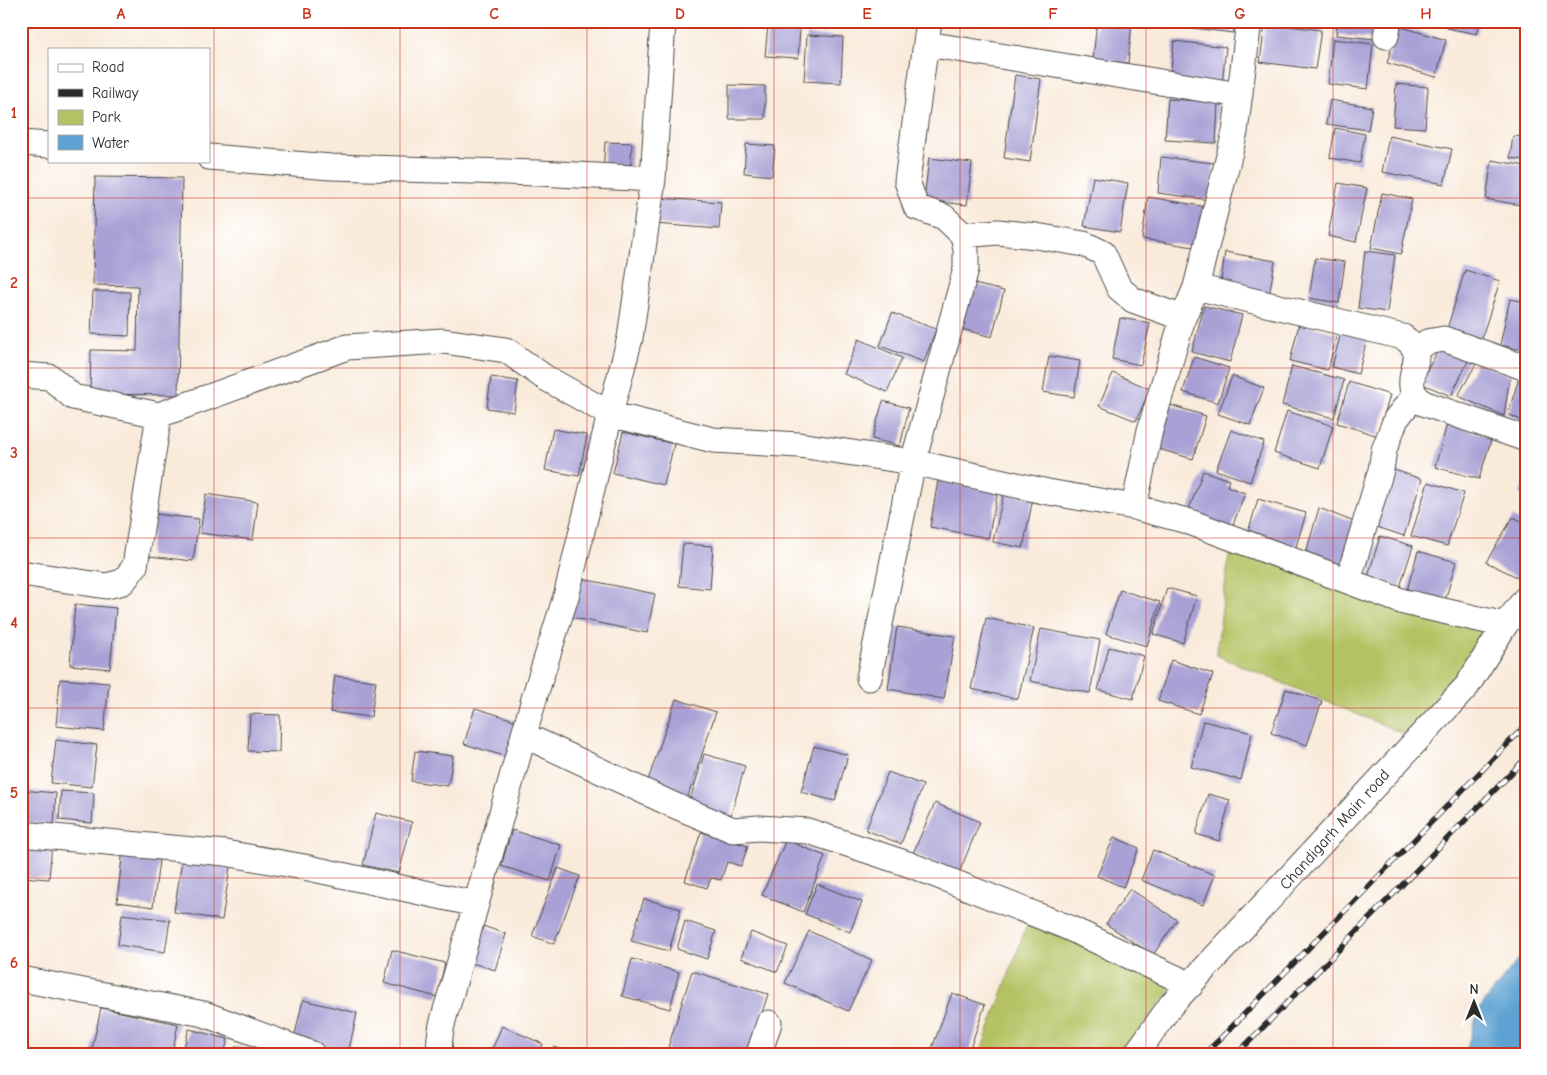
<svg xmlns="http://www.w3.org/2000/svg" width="1547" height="1075" viewBox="0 0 1547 1075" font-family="'Comic Neue',sans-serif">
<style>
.green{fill:#b5c264;stroke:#707648}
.water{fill:#5da2d2;stroke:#44667e}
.building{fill:#a9a1d5}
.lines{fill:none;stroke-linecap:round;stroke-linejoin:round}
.minor-casing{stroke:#4a4845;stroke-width:27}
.minor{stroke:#fff;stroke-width:25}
.rail-casing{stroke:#2b2b2b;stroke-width:5.5}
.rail{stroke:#fff;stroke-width:4;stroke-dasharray:11;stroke-linecap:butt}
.grid{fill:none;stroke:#c8321e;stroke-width:1;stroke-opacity:0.55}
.labels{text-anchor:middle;stroke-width:4;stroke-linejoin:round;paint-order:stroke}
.street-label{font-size:16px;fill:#2b2b2b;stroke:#fff}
.neatline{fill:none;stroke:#c8321e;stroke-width:2}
.grid-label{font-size:16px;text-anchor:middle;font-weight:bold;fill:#c8321e}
</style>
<rect width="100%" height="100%" fill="#fff"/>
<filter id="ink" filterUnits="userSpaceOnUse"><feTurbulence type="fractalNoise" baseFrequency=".02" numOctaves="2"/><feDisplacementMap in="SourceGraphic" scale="10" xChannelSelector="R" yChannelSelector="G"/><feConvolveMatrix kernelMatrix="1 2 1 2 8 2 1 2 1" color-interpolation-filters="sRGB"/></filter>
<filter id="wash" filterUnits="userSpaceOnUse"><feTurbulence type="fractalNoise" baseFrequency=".0096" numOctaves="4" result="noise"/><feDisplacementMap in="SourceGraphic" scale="20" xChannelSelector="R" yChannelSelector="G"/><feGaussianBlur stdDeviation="1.12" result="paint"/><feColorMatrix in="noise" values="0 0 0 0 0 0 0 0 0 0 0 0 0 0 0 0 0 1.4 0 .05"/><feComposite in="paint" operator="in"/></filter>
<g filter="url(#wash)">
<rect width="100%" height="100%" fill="#f9eada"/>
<path class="green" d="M1230,547L1496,636L1404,734L1216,655Z
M1028,922L1174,986L1120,1054H980Z"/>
<path class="water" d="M1526,950V1054H1465L1479,1009Z"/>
<g id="blocks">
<path class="building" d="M1097,21L1132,22L1128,63L1093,59Z
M1185,21H1235L1233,33L1184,27Z
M1337,21H1377L1375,39L1336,35Z
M1448,21H1480L1477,34L1447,28Z
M1265,23L1321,30L1315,69L1260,62Z
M768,25L800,28L798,58L765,56Z
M1398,26L1446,40L1436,77L1387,63Z
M807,35L843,37L841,83L804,81Z
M1333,39L1373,44L1368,89L1328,84Z
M1174,41L1226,47L1222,84L1170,79Z
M1015,75L1041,79L1030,162L1004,158Z
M1396,84L1428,87L1425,128L1393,126Z
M729,85L765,86V119H729Z
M1168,99L1218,102L1216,143L1165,140Z
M1330,100L1372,107L1368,130L1326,124Z
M1335,128L1365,134L1360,163L1330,158Z
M1389,136L1452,149L1444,184L1382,172Z
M1513,136L1526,137V160L1510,158Z
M605,142L632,143L630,176L603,175Z
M746,144L775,146L772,176L744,173Z
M1161,157L1214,163L1210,200L1158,193Z
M929,158L972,163L967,205L924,200Z
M1492,160L1526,166V206L1486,199Z
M95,177L182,178L178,395L90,394L91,350L137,351L138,286L93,285Z
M1093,177L1128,183L1120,232L1084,226Z
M1338,183L1367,188L1356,242L1328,236Z
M1382,193L1412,199L1401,254L1371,248Z
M1148,197L1207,207L1200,248L1142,239Z
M657,198L721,202L719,229L655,224Z
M1365,251L1395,255L1387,312L1358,308Z
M1225,252L1275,261L1269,296L1220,288Z
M1315,258L1345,262L1339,303L1309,298Z
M1465,270L1500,281L1481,340L1447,329Z
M970,283L1004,291L992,337L958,328Z
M93,291L130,292L129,336L91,334Z
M1510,299L1526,302V351L1500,345Z
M1204,306L1242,315L1230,362L1192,352Z
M892,313L936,329L924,362L880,346Z
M1120,318L1150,323L1141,365L1112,359Z
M1299,324L1337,333L1328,370L1290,361Z
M1342,328L1368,335L1358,374L1332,367Z
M859,339L902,358L887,392L844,374Z
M1439,349L1470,357L1451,396L1420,383Z
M1049,356L1080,361L1074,397L1043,392Z
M1194,357L1229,368L1218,403L1183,392Z
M1477,362L1510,376L1504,416L1458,396Z
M1292,366L1344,380L1334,418L1282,405Z
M1113,373L1150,389L1136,421L1099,406Z
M1232,376L1264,388L1250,425L1218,414Z
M491,377L518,381L514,412L487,408Z
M1519,378L1526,380V423L1508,414Z
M1349,382L1390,395L1378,436L1337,423Z
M883,401L909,408L900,446L872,439Z
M1167,404L1206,416L1193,459L1155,448Z
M1287,411L1333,426L1320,468L1274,453Z
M1447,424L1492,437L1479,479L1435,467Z
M553,429L587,435L579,476L545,470Z
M1231,430L1264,442L1250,482L1216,470Z
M623,432L674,444L664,485L613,473Z
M1388,468L1422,479L1404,536L1371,525Z
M1203,471L1229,480L1227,486L1245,493L1231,530L1187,515Z
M1526,478V495L1520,494Z
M938,481L998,492L988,538L930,527Z
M1428,482L1464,493L1447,546L1411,536Z
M1004,492L1033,498L1023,548L993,542Z
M206,494L258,502L253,540L200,533Z
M1258,499L1306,513L1295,550L1247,536Z
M1319,508L1354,522L1345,567L1305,556Z
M155,514L199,519L193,561L149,556Z
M1513,517L1526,523V571L1519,578L1486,562Z
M1380,536L1413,546L1400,587L1368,577Z
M683,544L713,546L710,589L679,586Z
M1418,551L1456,562L1444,605L1406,594Z
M578,578L655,594L647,633L570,617Z
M1167,588L1197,596L1183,643L1153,634Z
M1120,590L1160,602L1147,646L1106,634Z
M75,604L116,608L110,669L70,665Z
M986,618L1034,628L1018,699L971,689Z
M897,627L955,636L944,699L888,689Z
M1041,629L1100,640L1090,693L1030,681Z
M1109,647L1144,656L1133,699L1098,690Z
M1171,660L1213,674L1199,714L1158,701Z
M335,676L376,681L371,717L330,712Z
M60,679L109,683L104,731L56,726Z
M1286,689L1322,701L1307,745L1271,733Z
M676,699L716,712L687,799L646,786Z
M475,708L524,723L514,759L464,744Z
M250,714L280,715L279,752L248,751Z
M1203,721L1252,733L1241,780L1191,767Z
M56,740L97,745L92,787L51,783Z
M814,746L848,755L835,801L801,792Z
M415,751L453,756L448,786L411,781Z
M704,754L745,766L729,822L687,810Z
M888,772L923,785L901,844L866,830Z
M21,790L56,793L54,824L21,822Z
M61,791L94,793L92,823L59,820Z
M1208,794L1230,800L1219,841L1196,834Z
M935,803L980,822L959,873L913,853Z
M376,813L412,822L399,873L363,865Z
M512,830L561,845L550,881L501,866Z
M701,832L748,846L741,866L727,862L721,880L711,878L707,888L685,881Z
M1114,837L1139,848L1123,887L1097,876Z
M786,840L825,856L803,912L762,895Z
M21,841L52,843L49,879L21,877Z
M123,849L160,853L153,907L117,902Z
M1153,850L1215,875L1203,905L1141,880Z
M183,853L231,861L222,920L174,912Z
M558,868L580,876L554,944L532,936Z
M817,884L862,902L850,932L805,914Z
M1130,889L1177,920L1153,955L1106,924Z
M644,899L681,909L669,951L631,941Z
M122,914L170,920L165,952L118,945Z
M685,921L716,931L707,959L677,949Z
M477,924L506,934L495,970L465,961Z
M809,931L872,960L848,1011L785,983Z
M751,932L788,946L777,972L741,958Z
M392,950L445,963L437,997L384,983Z
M632,959L679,972L670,1009L622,996Z
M692,971L768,994L749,1054H666Z
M952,993L985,1005L968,1054H930Z
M303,1000L357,1013L348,1054H340L293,1043Z
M101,1008L178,1024L172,1054H91Z
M502,1026L543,1044L539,1054H490Z
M189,1029L228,1039L224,1054H182Z
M236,1046L264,1053V1054H235Z
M553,1047L573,1053V1054H551Z"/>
</g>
</g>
<g filter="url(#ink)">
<use href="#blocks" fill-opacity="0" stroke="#4a4845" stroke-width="1"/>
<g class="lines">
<g class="minor-casing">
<path id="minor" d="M929,21L907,181L916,207L944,217L963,235L966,250V269L913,462L1048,492L1134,507L1187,521L1404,602L1505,625
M1386,36L1389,21
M927,44L1240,95
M21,143L49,145
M209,157L331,167L539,173L653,179
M963,235L998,232L1036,236L1084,244L1103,253L1119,288L1133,300L1183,318
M1196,287L1403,337C1428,354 1409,367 1412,387C1413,394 1418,398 1423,403L1526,439
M1415,351L1427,342L1444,339L1526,368
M21,375L50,377L73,397L159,415L347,347L443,341L506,350L544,377L610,414L713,440L799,445L913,462L869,678
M1134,507L1150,430L1183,318L1196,287L1235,132L1249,21
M21,573L106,586L123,582L135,566L159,415
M1348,581L1381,470L1384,450L1396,419L1415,395
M524,735L671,804L733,830L759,828L808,831L908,864L1067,927L1191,985
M21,834L225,853L304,867L476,904
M21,979L204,1014L312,1054
M440,1054C437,1034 446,1011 451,993L536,692L567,593L610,414L630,338L653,179L663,21
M759,1054L769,1023
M1136,1054L1171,1005L1467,686L1505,625L1526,598"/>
</g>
<use href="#minor" class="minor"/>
<g class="rail-casing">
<path id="rail" d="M1204,1054L1219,1040L1526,725
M1237,1054L1526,758"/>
</g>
<use href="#rail" class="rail"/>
</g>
</g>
<path class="grid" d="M214,21V1054M400,21V1054M587,21V1054M774,21V1054M960,21V1054M1146,21V1054M1333,21V1054M21,198H1526M21,368H1526M21,538H1526M21,708H1526M21,878H1526"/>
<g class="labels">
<g class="street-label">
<text transform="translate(1334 829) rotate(-48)" y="6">Chandigarh Main road</text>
</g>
</g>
<rect width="1547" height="1075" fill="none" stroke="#fff" stroke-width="55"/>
<rect x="48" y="48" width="162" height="115" fill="#ffffff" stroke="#aaaaaa"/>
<rect x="58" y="64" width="25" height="8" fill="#ffffff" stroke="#aaaaaa"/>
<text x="92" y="72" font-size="15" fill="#2b2b2b">Road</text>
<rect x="58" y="89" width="25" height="8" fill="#2b2b2b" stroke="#aaaaaa"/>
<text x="92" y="98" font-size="15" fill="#2b2b2b">Railway</text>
<rect x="58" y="110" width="25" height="15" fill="#b5c264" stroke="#aaaaaa"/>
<text x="92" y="122" font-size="15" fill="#2b2b2b">Park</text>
<rect x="58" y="135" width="25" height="15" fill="#5da2d2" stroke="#aaaaaa"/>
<text x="92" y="148" font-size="15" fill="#2b2b2b">Water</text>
<g transform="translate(1474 1002)" stroke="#ffffff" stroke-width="4" paint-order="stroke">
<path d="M0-4L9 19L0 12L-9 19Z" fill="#2b2b2b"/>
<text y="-8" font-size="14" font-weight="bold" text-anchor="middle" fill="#2b2b2b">N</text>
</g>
<rect x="28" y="28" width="1492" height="1020" class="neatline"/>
<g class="grid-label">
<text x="121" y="19">A</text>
<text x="307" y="19">B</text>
<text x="494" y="19">C</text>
<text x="680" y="19">D</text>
<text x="867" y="19">E</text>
<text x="1053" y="19">F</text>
<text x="1240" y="19">G</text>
<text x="1426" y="19">H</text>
<text x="14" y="118">1</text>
<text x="14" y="288">2</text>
<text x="14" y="458">3</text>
<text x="14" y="628">4</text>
<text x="14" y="798">5</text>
<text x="14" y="968">6</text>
</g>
</svg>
